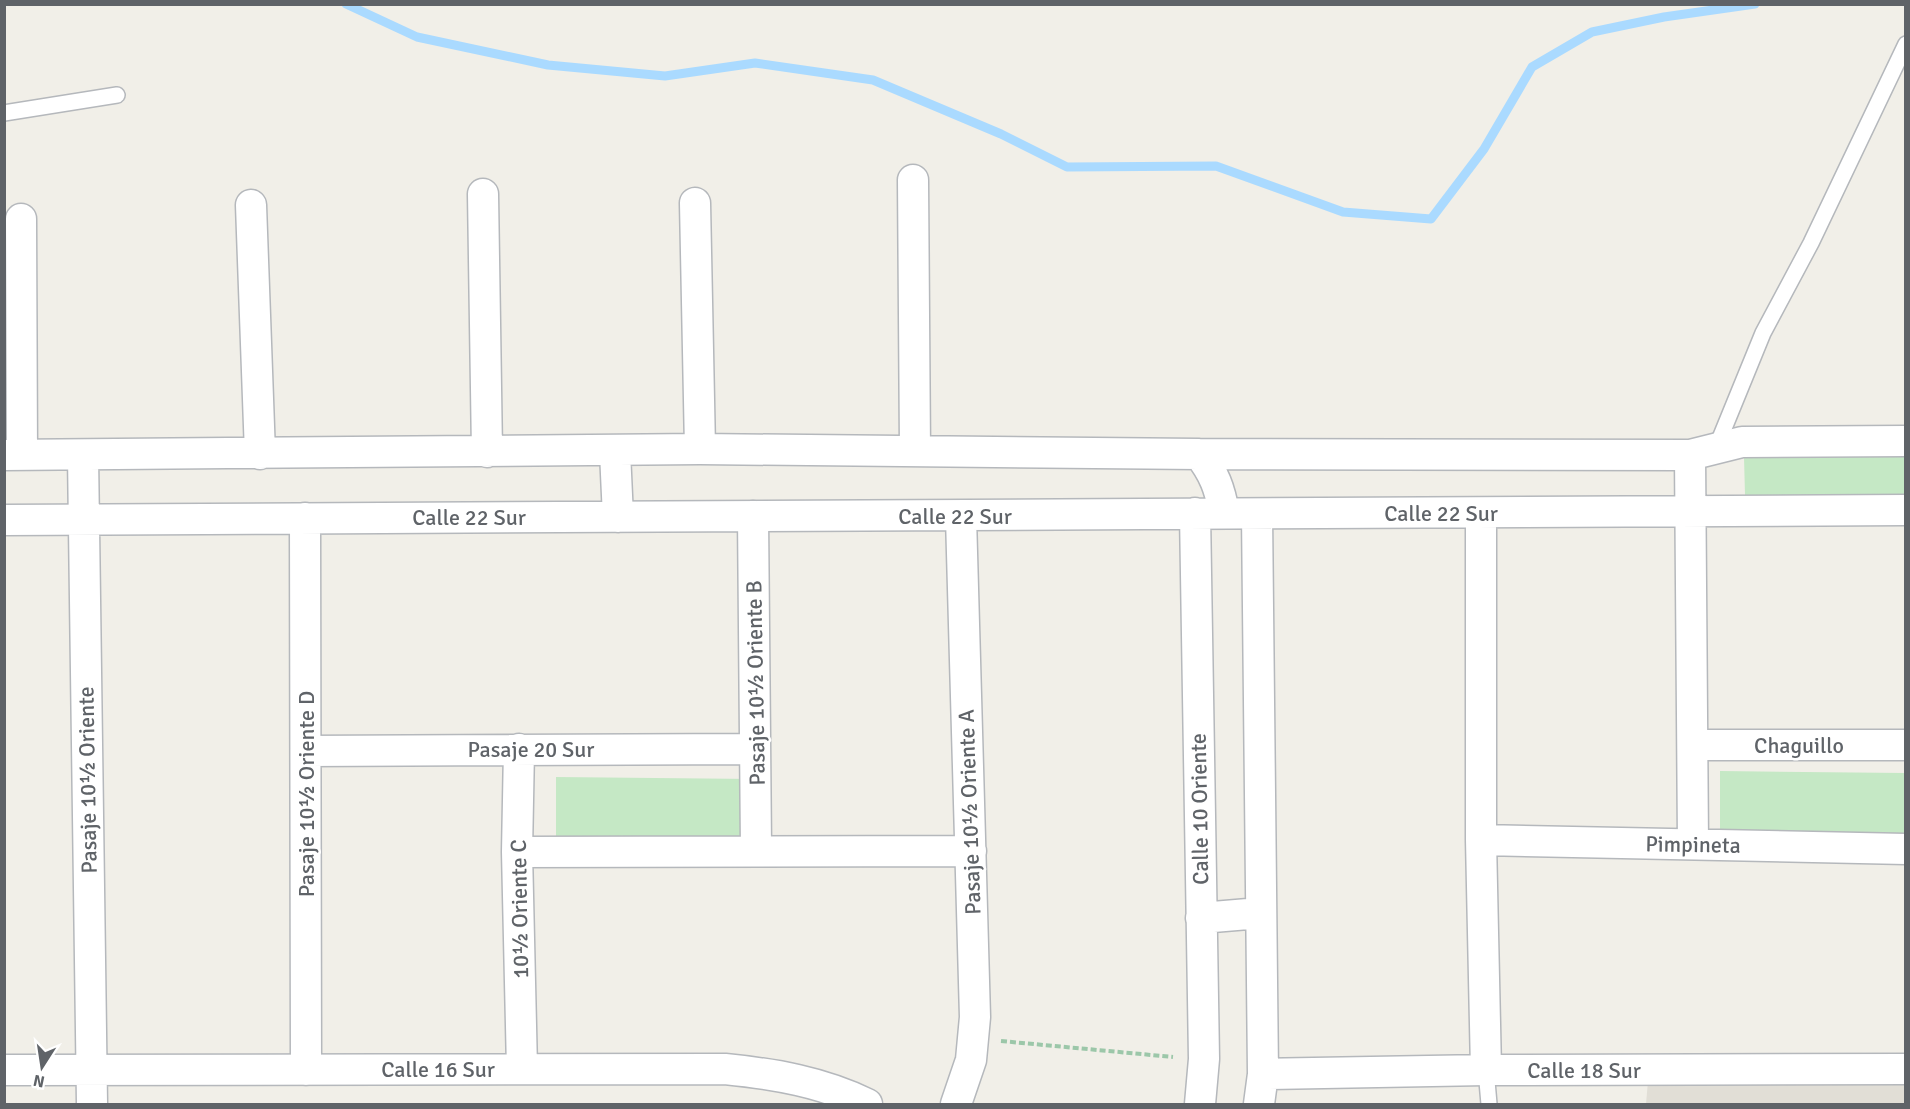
<svg xmlns="http://www.w3.org/2000/svg" width="1910" height="1109" viewBox="0 0 1910 1109" font-family="Signika,sans-serif">
<style>
.education{fill:#e1ded6}
.green{fill:#c5e8c5}
.lines{fill:none;stroke-linecap:round;stroke-linejoin:round}
.stream{stroke:#aadaff;stroke-width:9}
.service-casing{stroke:#b5b8bc;stroke-width:18}
.minor-casing{stroke:#b5b8bc;stroke-width:33}
.path{stroke:#9cc7a9;stroke-width:4;stroke-dasharray:6 3;stroke-linecap:butt}
.service{stroke:#fff;stroke-width:15}
.minor{stroke:#fff;stroke-width:30}
.labels{text-anchor:middle;stroke-width:5;stroke-linejoin:round;paint-order:stroke}
.street-label{font-size:22px;fill:#5f6368;stroke:#fff}
</style>
<rect width="100%" height="100%" fill="#f1efe8"/>
<path class="education" d="M1648,1081L1905,1082V1104H1646Z"/>
<path class="green" d="M1905,456V495H1745L1744,457Z
M1720,771L1905,773V839L1720,837Z
M556,777L754,779L753,845L556,842Z"/>
<g class="lines">
<path class="stream" d="M346,4L417,37L548,65L665,76L755,63L873,80L1001,134L1067,167L1216,166L1343,212L1431,219L1484,149L1532,67L1592,32L1664,17L1755,4"/>
<g class="service-casing">
<path id="service" d="M4,113L117,95
M1716,448L1763,333L1811,243L1906,44
M1486,1070L1489,1104"/>
</g>
<g class="minor-casing">
<path id="minor" d="M913,180L915,450
M483,194L487,452
M695,203L700,449
M251,205L260,454
M21,219L22,455
M615,452L618,517
M1199,454L1690,455
M4,455L700,449L1199,454C1214,473 1220,489 1224,513
M83,455L92,1104
M1195,513L1204,1059L1200,1104
M1481,513V840L1486,1070
M1257,514L1263,1074L1259,1104
M753,516L756,849
M305,518L306,1070
M4,520L1906,510
M1693,745H1906
M519,749L517,852L522,1069
M306,751L755,749
M1481,840L1906,849
M1693,844L1690,455L1742,442L1906,441
M517,852L971,851
M1201,918L1260,913
M4,1070L725,1069C775,1074 822,1082 867,1104
M1263,1074L1486,1070L1906,1069
M956,1104L971,1060L975,1017L961,517"/>
</g>
<path class="path" d="M1001,1041L1173,1057"/>
<use href="#service" class="service"/>
<use href="#minor" class="minor"/>
</g>
<g class="labels">
<g class="street-label">
<text x="1441" y="521">Calle 22 Sur</text>
<text x="955" y="524">Calle 22 Sur</text>
<text x="469" y="525">Calle 22 Sur</text>
<text transform="translate(755 683) rotate(-91)" y="8">Pasaje 10½ Oriente B</text>
<text x="1799" y="753">Chaguillo</text>
<text x="531" y="757">Pasaje 20 Sur</text>
<text transform="translate(87 780) rotate(-91)" y="8">Pasaje 10½ Oriente</text>
<text transform="translate(306 794) rotate(-90)" y="8">Pasaje 10½ Oriente D</text>
<text transform="translate(1199 809) rotate(-91)" y="8">Calle 10 Oriente</text>
<text transform="translate(969 812) rotate(-92)" y="8">Pasaje 10½ Oriente A</text>
<text transform="translate(1693 844) rotate(1)" y="8">Pimpineta</text>
<text transform="translate(519 909) rotate(-91)" y="8">10½ Oriente C</text>
<text x="438" y="1077">Calle 16 Sur</text>
<text x="1584" y="1078">Calle 18 Sur</text>
</g>
</g>
<rect width="1910" height="1109" fill="none" stroke="#5f6368" stroke-width="12"/>
<g transform="translate(42 1067) rotate(192)" stroke="#ffffff" stroke-width="4.5" paint-order="stroke">
<path d="M0-4.5L10 22L0 15L-10 22Z" fill="#5f6368"/>
<text y="-9" font-size="16" font-weight="bold" text-anchor="middle" fill="#5f6368">N</text>
</g>
</svg>
